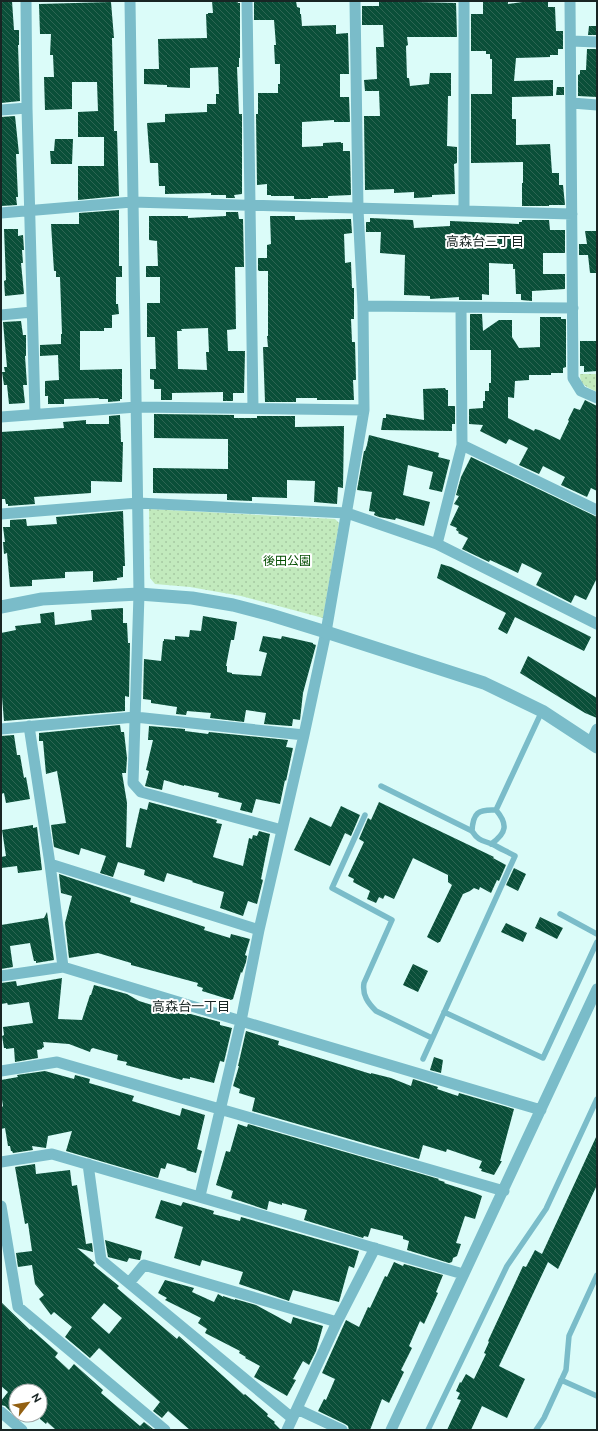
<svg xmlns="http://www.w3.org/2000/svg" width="598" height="1431" viewBox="0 0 598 1431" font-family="Raleway,'Noto Sans JP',sans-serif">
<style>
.park{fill:url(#park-dots)}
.building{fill:url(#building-back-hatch);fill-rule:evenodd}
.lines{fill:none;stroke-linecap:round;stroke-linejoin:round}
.service{stroke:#7abcc9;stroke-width:5.5}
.minor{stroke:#7abcc9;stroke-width:11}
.tertiary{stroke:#7abcc9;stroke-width:13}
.labels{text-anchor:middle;stroke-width:4;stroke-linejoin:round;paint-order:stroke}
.park-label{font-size:12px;fill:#034d00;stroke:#fff}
.neighbourhood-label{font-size:13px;fill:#192524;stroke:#fff}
</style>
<defs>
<pattern id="park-dots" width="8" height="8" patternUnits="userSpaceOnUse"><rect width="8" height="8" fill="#c2eabd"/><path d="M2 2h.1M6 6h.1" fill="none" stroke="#a6c9a2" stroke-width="1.8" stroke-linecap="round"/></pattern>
<pattern id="building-back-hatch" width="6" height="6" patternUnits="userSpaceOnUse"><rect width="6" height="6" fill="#0a4f39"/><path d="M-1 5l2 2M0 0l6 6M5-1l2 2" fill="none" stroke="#2d6553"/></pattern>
</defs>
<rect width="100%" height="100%" fill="#dbfcf9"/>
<path class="park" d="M580,374H597V392C588,387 580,386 580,374Z
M149,509L335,519L339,523L323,618L241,596L190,587L155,584L150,578Z"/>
<path class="building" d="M1,1H12L14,30H19V45H18L20,101L1,103Z
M212,1H237L238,3H240V58H239V67H237L239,114H242V194L234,195L235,198H226V195H211V193L165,194V186H159L158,163H150L147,123L165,122V114L207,112V104H216V94H219L218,67L190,68V88L167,87V85L144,84V69H159L158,39L207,38L206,14H208V13H213Z
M274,1H296L297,7L300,8V14H301L302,26L336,25V34L348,33L349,74H340V97H349L350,122H334V120L302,122V147L323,146V143L341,142V143H343V151H350L351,195L328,196V198H311V199H294V196H271V195H267V184L257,185L256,114H258V93H278V84H280V64H275L274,45H276L274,20H254V2Z
M379,1L456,3L457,37H407L408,45L406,46L407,78H409L410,86L429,84L430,73H451V96H448L447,146L457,147V163L454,164L455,194L432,195V197L414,198V192L394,193V189L365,190L364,116H380L379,91H365L364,80L377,79L376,47H384L383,25H362V6H379Z
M483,1H508V4L530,1H548V7H555L556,31H563V49H558V55H550V57L516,58L514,81L553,80V96L512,97V119H516V145L550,144L552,173H559V185H563L565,205H549V206H522V183H523V162L471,163V94H492V59H490V54H486V51H471V14H483Z
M111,2L114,38H112L114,131H117L119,196L78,200V166H104V137H78V112L98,111L97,82H72V109L45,110L44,77H54L53,55H50L51,34H40L39,4Z
M589,26H597V35H588Z
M587,49H597V97L578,96V75L580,74V70H586Z
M557,87H564V95H556Z
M15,116L19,154H16L18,197H16L17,205L1,206V117Z
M55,139H73L72,164H51L50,151H54Z
M119,210V266H122V277H116V304H118L119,314L112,315V328H104V331H80V370L122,369V399H120V401L108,402V399H99V398L64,399V404H48V396H45V381L59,380L58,355L40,356V345L61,344V334H62L60,277H56V271H54L51,224H79V213Z
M226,212H238L239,219H243L244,267H235L236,329L227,330L228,351H245L244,393H233V401H223V392L172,393V400H161V389H154V380L150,379V369H156L155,337H147V303H160V277H146V266H158L157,241L149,240V216H188V218L226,216ZM208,328L209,352H206L207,370L178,369L177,331H182L181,329Z
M270,216H295V220L351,219L352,233L344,234L345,263L351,262L352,288H354V319H351L352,342H355L356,380H353L354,400H317V398H296V402H265L263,347H268L267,336H268V271H259L258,270V258H267V245L271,244Z
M370,218L413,220L414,228L450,226V221L519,224V222H522V220H549L550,230H565V253H543V274H565V289L532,291V301L521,300V294H516L515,269H513V264L489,263V295L482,294V300H459V297L430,299V296L404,295L405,255L380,253L381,232H366V222H370Z
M4,229H18V236L23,235L24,250H22L23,263H21L24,294L5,296L4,281L6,280Z
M585,231H597V273H590L588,255H579V244H587Z
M470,314H482L483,331L499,320H512V337L519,348L540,347V317H561V319H566V367L563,368V373H551V375H529V380L515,381L514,398L508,397V418L534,431L535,429L539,430L560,440L569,421L568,420L574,408L580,410L585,400L597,406V491L591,488L587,497L561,485L565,477L543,466L539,474L519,465L528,448L509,439L506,444L480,431L483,425L469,424V409L483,408V401H485V391H489V383H491V350H470Z
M21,321L23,335H26V356H25L27,385H23L25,403L9,404L7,385H4L2,372H5L4,367H7L3,322Z
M580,341H597V371L584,372V366H580Z
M445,388L446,390H448V406H455V424H452V431L381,430L383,418H386V414L424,420L423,389Z
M154,414L234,415V418H257V416H295V427L344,426L343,488L338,487L337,504L314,502L315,481L287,480V498L252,497V501L227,500V494L153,493V468L228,469V439L154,438Z
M120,415L121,442H123L122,482L91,481V493L34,497L35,504L8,506V504H6L5,499H1V432L64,428L63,422L86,420V424H109V416Z
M369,435L439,453L438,457L450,460L442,492L429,489L433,472L408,465L403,495L430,502L424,526L396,518L395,520L379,517L374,515L375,512L369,511L372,492L357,490L364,451H365L367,445Z
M471,457L597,517V578L586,600L575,595L571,603L536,585L542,573L522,563L518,573L490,560L489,562L462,549L468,538L458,533L459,532L456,530L457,528L450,525L459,506L454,504L459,496L456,495L461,477Z
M123,511L125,566H123V577L117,578V580L93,582V571L65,572V578L32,580V586L10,587L7,553L4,554L3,542H5L3,527H10V520L26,519L27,526L57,524L56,517Z
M441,564L451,567L591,637L584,651L515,617L507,634L498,629L506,613L437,578Z
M123,608V623H127L128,643H130L129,697L125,696V711L4,721L2,697H1V633L16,630L15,626L41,623L40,614L54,612L55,625L92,620L91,610Z
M203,616L237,622L234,640H231L226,666H227V672L232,673V674L261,676L267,653L259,651L263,636L281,639L282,636L313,643V644L316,645L303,693L300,720L293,719L292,726H290L264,724L266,713L246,710L244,722L210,718L211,713L187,711L186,715L176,714L177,707L151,703V700L143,699L144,659L161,661L163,641H164V639L175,640V636L189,637L190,630L201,631Z
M528,656L597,698V718L585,713L520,673Z
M120,725L121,732H124L127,758L126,773H122L127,803L126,847L131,848L140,808L147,810L149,802L217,820L216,823L222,824L213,857L243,866L249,838L252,839L253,835L257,836L259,831L270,834L261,879L263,880L257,904L248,901L243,916L220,908L224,892L192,882L193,881L167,873L164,882L144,875L145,870L118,862L113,877L100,873L106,856L81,848L79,855L54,847L51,825L66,823L57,771L46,774L43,741H39V733Z
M149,726L185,729V731L208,734L209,732L288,740L286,747L293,748L286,781L285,780L280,804L256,799L252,813L240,810L242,803L218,797L219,793L184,785V786L164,780L162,790L145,786L149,771L146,770L153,740H148Z
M14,735L17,755H20L24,778L26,777L30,799L6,803L4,793L1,794V736Z
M379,802L494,857L493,858L506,865L499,881L497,880L491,893L480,887L479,890L474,888L470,891L463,894L440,942H439L438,943L427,937L452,885L448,882V875L413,858L394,899L385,895L383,899L379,897L376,903L367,899L370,891L353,882L354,879L348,876L364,842L359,839L368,818L371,820Z
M341,806L360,815L351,836L345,833L330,866L294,850L310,817L331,827Z
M33,825V828L37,827L42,870L18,873L17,866L1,868V857L6,856L2,830Z
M514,868L526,874L518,891L506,885Z
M59,874L131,898L130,902L205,927L204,930L230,938L231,934L250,939L245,955L247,956L246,962L242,973L241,972L233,999L231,1000L202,991L203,988L197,986L198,983L131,965V963L98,953L69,958L65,923L72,896L61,893Z
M47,912L54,960L36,963V961H34L30,943L10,946L13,967L1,969V925L44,918Z
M540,917L563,928L557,939L535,928Z
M506,923L527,933L523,942L501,932Z
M413,964L428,971L418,992L403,985Z
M62,978L58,1019L82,1020L90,995H91L94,985L127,994L139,1001L152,1005L187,1015V1013L220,1022V1025L232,1028L224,1062L220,1061L214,1083L190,1077V1079L183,1078L182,1080L126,1065L127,1062L117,1060L118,1055L93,1048L91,1049L90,1052L69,1044L43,1042L44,1047L42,1048V1049L37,1050L38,1058L15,1062L14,1048L6,1049V1048H4L2,1036L4,1035L3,1027L33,1023L29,1002L8,1005L7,1003L1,1004V983L16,981L17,986Z
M246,1031L279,1041L278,1045L371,1074V1073L391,1078L411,1086L413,1079L438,1087L437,1089L458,1096L459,1093L514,1109L500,1161H502L494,1175L481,1171L482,1169L479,1168L482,1161L447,1149L446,1152L423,1145L419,1159L252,1111L255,1098L239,1093L240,1089L233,1086L239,1066H238Z
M434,1057L443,1060L441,1073L430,1070Z
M45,1071L74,1079L75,1075L90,1079L89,1083L127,1094L134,1096L132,1101L180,1116L182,1108L205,1115L197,1149L202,1151L196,1173L186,1170L187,1169L167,1163L165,1169L161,1168L158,1178L66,1151L72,1131L48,1136L46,1148L32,1146L33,1150L13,1153L12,1151H11L10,1146H8L5,1128L1,1129V1108L3,1106L1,1094V1080L18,1077L17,1075Z
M238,1124L247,1127L248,1124L439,1179L438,1180L445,1182L444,1183L475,1193L482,1196L475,1219L465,1216L456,1243L461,1244L457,1256L453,1258L452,1262L449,1263L407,1250L409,1241L403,1239V1236L371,1228L368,1237L364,1236L363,1238L304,1220L307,1210L282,1203V1205L269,1201L267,1210L231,1198L233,1191L216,1185L226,1151L230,1152Z
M597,1135V1185L558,1269L548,1262L499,1366L525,1379L507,1418L482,1406L471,1430H447L461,1400L457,1399L460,1393L456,1391L460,1382L461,1383L466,1374L474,1379L486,1354L484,1353L489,1342L488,1341L523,1266L526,1267L535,1250L542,1254Z
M35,1164L36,1174L70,1170L72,1186L77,1185L86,1244L92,1243L93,1252L77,1248L95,1263L93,1265L119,1286L117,1288L177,1339L179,1336L244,1395L245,1394L268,1414L267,1416L275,1422L274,1423L280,1429V1430H190L168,1411L162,1418L153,1411L160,1402L99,1348L90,1358L65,1337L72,1327L54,1312L51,1315L39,1299L44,1295L35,1284L32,1265L18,1267L16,1253L32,1251L28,1223L25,1224L15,1167ZM104,1303L122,1318L109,1334L91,1318Z
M161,1200L181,1206L183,1202L214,1211L213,1214L240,1221L241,1217L359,1251L354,1268L349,1266L339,1302L293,1290L289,1301L239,1284L243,1272L202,1260L200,1266L174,1258L183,1227L155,1218Z
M105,1240L142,1251L140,1260H139L129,1258L127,1262L108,1257Z
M394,1262L403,1266L404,1264L443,1275L436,1292L438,1293L424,1324L420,1321L409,1346L412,1348L401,1370L404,1372L389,1403L382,1399L370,1430H349L348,1426L345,1424L318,1411L324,1399L326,1400L335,1379L322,1373L346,1320L359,1327L368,1307L370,1308L385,1276L387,1277Z
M165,1280L194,1288L192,1292L214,1302L218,1294L223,1297V1296L235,1300V1299L256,1305L291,1324L293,1317L323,1326L316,1351L309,1365L303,1361L293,1379L296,1380L287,1396L254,1377L260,1366L245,1358L246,1357L239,1353L240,1351L205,1333L207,1329L198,1323L201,1318L165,1300L167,1298L158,1293Z
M1,1302L30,1330L31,1329L58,1353L55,1357L69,1370L74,1364L103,1390L101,1393L140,1426L144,1422L153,1429L152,1430H56L47,1422L46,1424L40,1419V1391H16V1406L11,1412L5,1406L1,1405V1401L8,1392L1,1386Z"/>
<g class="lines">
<path class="service" d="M381,786L472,831C479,842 483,840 494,845C501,849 508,852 515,856L423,1059
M365,815L332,888L392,920L364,983C362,995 368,1003 376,1011L432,1038
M472,831C473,813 478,809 496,810L542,711
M491,844C507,833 508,824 496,810
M560,914L597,934
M444,1012L543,1058L597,942
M561,1380L597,1396
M428,1430L507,1266L546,1209L597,1099
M536,1430L544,1418L566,1370L569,1336L597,1275"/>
<path class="minor" d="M26,1L27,108L35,414
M130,1L139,594L133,783L141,792L282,830
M247,1L253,408
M570,1L573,378L581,391L597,398
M571,41L597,42
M572,103L597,105
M1,110L27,108
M464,211V1
M1,213L132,202L572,214
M363,306L573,308
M1,315L32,312
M1,417L137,407L364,410
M462,445L597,510
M1,514L138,503L347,513L437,544L597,624
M437,544L462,445L461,308
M29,726L50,864L63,967
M1,729L135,717L304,735
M591,743L597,729
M50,864L259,930
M1,976L63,967L241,1021L541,1110
M1,1071L57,1062L504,1191
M1,1162L52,1154L463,1274
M88,1164L101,1260L292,1418
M200,1196L241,1021L259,930L304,735L326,632L364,410L363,306L358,209L355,1
M1,1206L18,1307L165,1430
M129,1283L144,1265L337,1322
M297,1409L342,1430
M1,1412L22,1430
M287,1430L337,1322L375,1248
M391,1430C459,1283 529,1136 597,989"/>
<path class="tertiary" d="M1,607L42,599L139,594L192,598L233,605L271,615L326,632L484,683L542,711L597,747"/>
</g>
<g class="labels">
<g class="park-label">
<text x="287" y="565">後田公園</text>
</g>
<g class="neighbourhood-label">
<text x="485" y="246">高森台三丁目</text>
<text x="191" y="1011">高森台一丁目</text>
</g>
</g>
<rect width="598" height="1431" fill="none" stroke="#192524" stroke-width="4"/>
<g transform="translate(28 1403) rotate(59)"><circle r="19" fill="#ffffff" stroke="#a3a8a7"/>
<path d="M0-3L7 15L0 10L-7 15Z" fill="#936012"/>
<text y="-6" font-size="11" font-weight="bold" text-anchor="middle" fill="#192524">N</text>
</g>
</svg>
